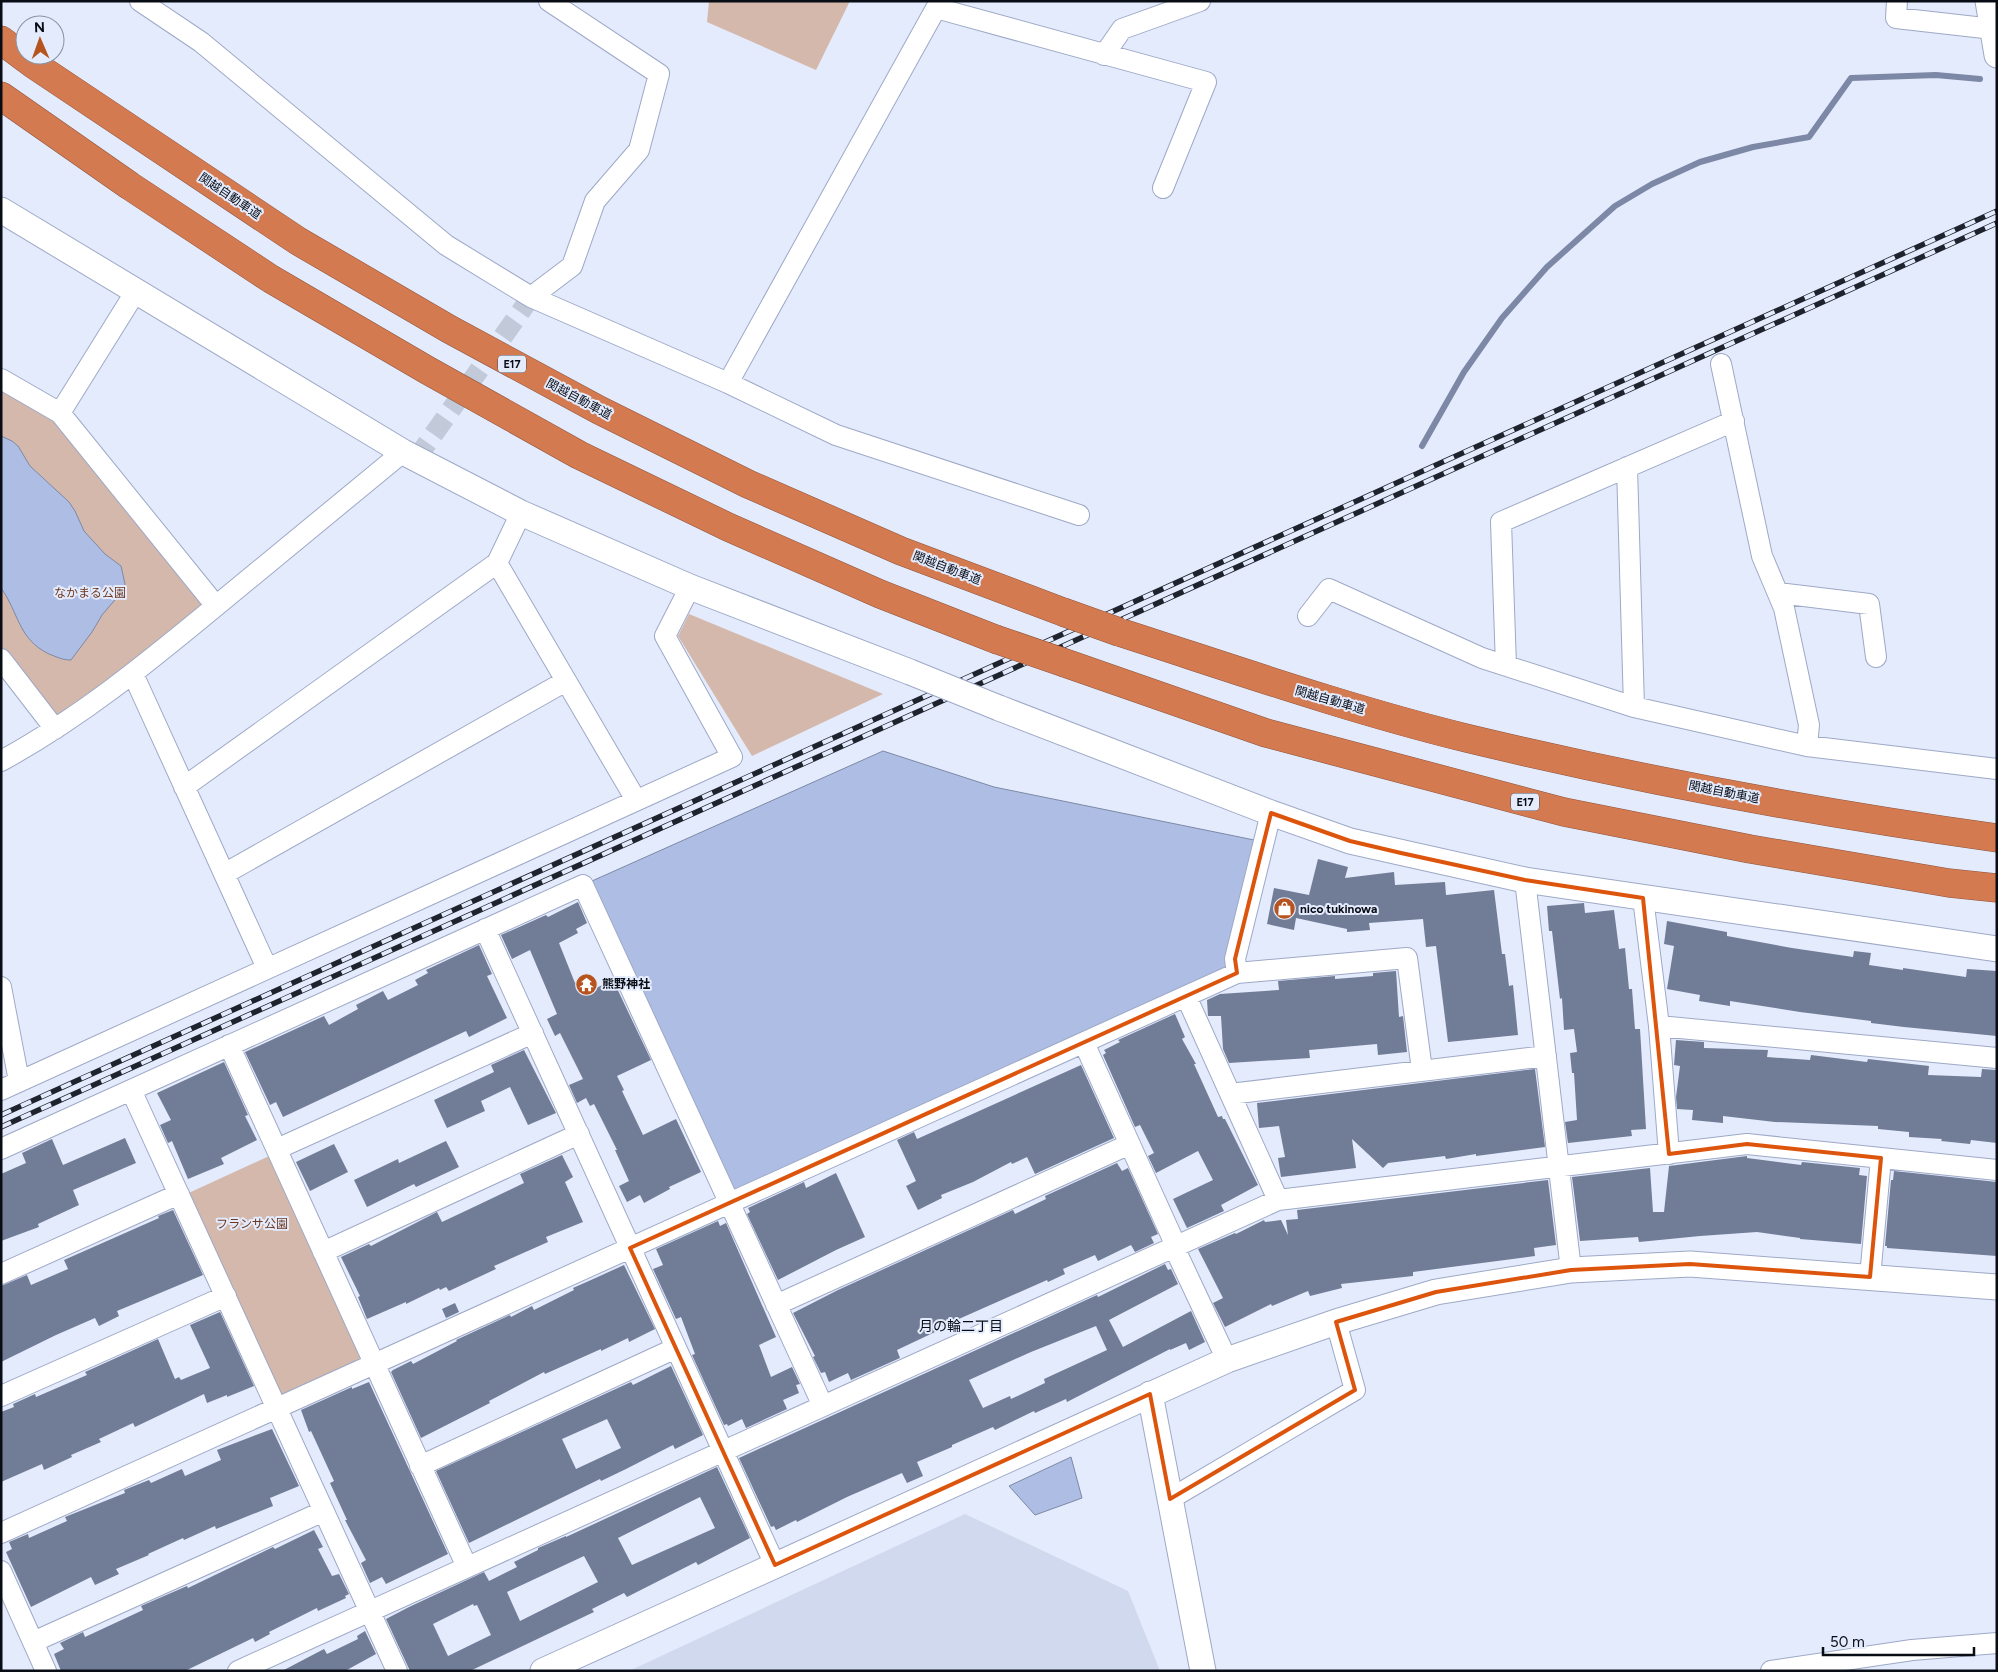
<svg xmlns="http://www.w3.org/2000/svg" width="1998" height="1672" font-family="Figtree,'Noto Sans JP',sans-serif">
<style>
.built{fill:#d1d9ef}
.green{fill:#d4b8ab}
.water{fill:#aebde3;stroke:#7c88a5}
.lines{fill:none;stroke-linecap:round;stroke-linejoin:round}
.stream{stroke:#7c88a5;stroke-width:6}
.building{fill:#717c96;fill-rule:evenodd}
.minor-tunnel{stroke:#c2cada;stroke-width:20;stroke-dasharray:20 10;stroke-linecap:butt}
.minor-casing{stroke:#9ea9c6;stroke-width:22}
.tertiary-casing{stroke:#9ea9c6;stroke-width:27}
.motorway-casing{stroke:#8d543c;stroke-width:29}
.minor{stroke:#fff;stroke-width:20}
.tertiary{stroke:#fff;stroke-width:25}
.motorway{stroke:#d47a51;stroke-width:28}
.rail-casing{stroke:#1e232d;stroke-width:5.5}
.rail{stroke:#e3ebfd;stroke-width:4;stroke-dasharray:11;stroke-linecap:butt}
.tertiary-bridge-casing{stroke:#9ea9c6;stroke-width:27;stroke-linecap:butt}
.motorway-bridge-casing{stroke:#8d543c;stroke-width:29;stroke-linecap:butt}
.tertiary-bridge{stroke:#fff;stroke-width:25}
.motorway-bridge{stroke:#d47a51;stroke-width:28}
.marked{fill:none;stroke:#dd550c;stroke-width:4;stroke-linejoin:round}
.labels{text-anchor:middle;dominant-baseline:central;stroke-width:4;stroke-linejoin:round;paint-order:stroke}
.shield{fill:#e3ebfd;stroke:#4a4f5b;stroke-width:1}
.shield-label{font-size:11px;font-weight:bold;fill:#080c15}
.street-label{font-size:12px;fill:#080c15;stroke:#e3ebfd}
.park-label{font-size:12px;fill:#6f381e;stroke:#e3ebfd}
.poi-label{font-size:12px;font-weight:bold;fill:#080c15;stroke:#e3ebfd;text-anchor:start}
.neighbourhood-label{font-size:14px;fill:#080c15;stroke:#e3ebfd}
</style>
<rect width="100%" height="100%" fill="#e3ebfd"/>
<path class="built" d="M965,1514L1128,1591L1160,1671H629Z"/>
<path class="green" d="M709,1H850L816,70L707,22Z
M1,379L60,413L216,606L55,729L1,659Z
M689,614L883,694L752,756L678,636Z
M278,1152L374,1364L277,1408L180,1197Z"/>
<path class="water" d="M1,436L12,441L18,446L30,466L69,502L75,511L84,531L105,554L121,566L125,584L120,594L102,615L92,632L71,660C62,660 57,657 49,654C18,639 19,613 1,588Z
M883,751L994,787L1264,842L1237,973L729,1203L583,885Z
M1071,1457L1082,1498L1035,1515L1009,1486Z"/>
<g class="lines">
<path class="stream" d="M1422,446L1464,372L1502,318L1547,267L1615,206L1652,184L1700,162L1753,147L1809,137L1851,78L1936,75L1980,79"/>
</g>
<path class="building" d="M1318,859L1348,867L1345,878L1394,872L1395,885L1445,882L1446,895L1494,890L1502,954H1505L1509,986L1513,985L1518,1035L1448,1042L1436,946L1426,947L1423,919L1369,923L1370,930L1347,932V929L1296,918L1294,930L1267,924L1274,888L1309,895Z
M578,902L587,923L576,929L578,933L559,943L575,983L589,977L594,989L613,980L651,1060L617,1076L624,1090L622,1091L643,1135L676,1119L701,1172L669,1187L670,1189L644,1203L640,1195L627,1202L619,1186L629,1181L615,1150H617L594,1104L590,1106L586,1098L577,1103L569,1085L583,1079L560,1033L555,1036L547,1019L557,1014L530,950L512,959L501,935L546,915L548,917Z
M1584,903L1585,913L1614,910L1619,949L1625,948L1629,989H1632L1635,1029H1640L1646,1129L1631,1130L1632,1136L1568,1143L1565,1122L1577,1120L1574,1073H1572L1570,1053L1577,1052L1574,1029L1564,1030L1562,998L1560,999L1552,931H1549L1547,906Z
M1667,921L1727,932V936L1792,948L1853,957L1854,951L1871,953L1869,965L1903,970V968L1966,977L1967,969L1997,971V1036L1904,1027L1871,1023V1021L1800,1012L1730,1001V1006L1699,1001L1700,995L1667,989L1674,946L1664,944Z
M479,945L492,974L487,976L507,1018L469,1037L466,1031L283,1117L276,1102L270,1105L245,1052L324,1016L329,1025L358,1009L356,1005L383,991L388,1000L418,985L415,980L428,973L426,970Z
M1396,971L1399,1017L1403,1016L1407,1052L1378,1055L1377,1044L1309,1050L1310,1058L1229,1063L1223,1049L1221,1016H1208L1207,1000L1220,994L1279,990L1278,981L1335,976V979L1373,976V973Z
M1175,1014L1185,1037L1182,1039L1196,1064H1194L1218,1117L1222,1116L1223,1119H1225L1258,1185L1221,1205L1224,1211L1187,1228L1173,1199L1213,1180L1198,1151L1156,1173L1148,1156L1154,1153L1140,1125L1135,1127L1103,1055L1106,1053L1104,1050L1120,1042L1118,1040Z
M1676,1040L1704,1042V1048L1768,1050L1767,1057L1810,1060L1811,1055L1867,1062L1868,1059L1929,1066L1928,1075L1981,1077L1982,1069L1997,1070V1143L1971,1140L1970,1144L1941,1141L1942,1139L1909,1137V1132L1878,1129V1126L1775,1122L1723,1116V1123L1692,1120L1693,1110L1677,1109L1676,1097L1680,1066L1674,1065Z
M524,1050L556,1113L528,1125L510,1087L481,1101L485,1111L447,1128L434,1100L494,1072L491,1065Z
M224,1062L248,1115L245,1116L257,1140L221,1158L224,1164L188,1179L172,1141L168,1143L160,1125L171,1120L157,1093Z
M1081,1065L1114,1138L1035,1174L1027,1157L1012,1164L1011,1162L973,1182L941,1195L942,1198L918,1210L906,1186L916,1181L897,1140L914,1132L917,1139Z
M1535,1069L1545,1147L1476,1156V1154L1446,1159L1445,1156L1388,1163L1383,1168L1352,1139L1356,1168L1281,1177L1278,1158L1285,1157L1279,1126L1259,1128L1257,1103Z
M125,1138L136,1163L73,1190L79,1205L38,1224L39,1227L1,1241V1174L26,1163L22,1153L52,1139L63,1165Z
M446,1141L459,1167L416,1187L414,1184L367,1207L354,1180L398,1159L399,1163Z
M334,1144L348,1172L310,1191L296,1162Z
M562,1155L573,1177L565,1182L583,1222L546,1237L548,1242L494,1266L496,1269L449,1291L446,1287L440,1290L439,1288L406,1304V1302L367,1319L358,1297L360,1296L341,1257L369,1244L371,1246L437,1212L442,1222L478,1205L524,1183L520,1174Z
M1747,1156V1158L1801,1165L1802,1162L1860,1168L1859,1175L1867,1176L1861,1244L1800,1239V1238L1757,1232L1700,1236L1639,1242L1638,1237L1580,1241L1572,1177L1650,1168L1653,1212H1664L1669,1166Z
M1117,1163L1122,1171L1128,1168L1158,1234L1151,1237L1154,1243L1135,1252L1131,1245L1098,1261L1095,1255L1063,1269L1065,1274L1048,1282L1047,1280L934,1330L935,1332L897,1350L900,1358L851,1380L848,1373L829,1382L825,1372L821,1373L813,1357L815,1356L793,1313L838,1290L1013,1210L1015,1214L1046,1199L1045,1196Z
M1894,1171L1997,1182V1256L1887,1248V1246H1885L1891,1180H1893Z
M836,1173L865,1237L836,1250L778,1280L747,1214L750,1212L748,1208L804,1182L806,1188Z
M1548,1180L1556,1245L1534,1248L1535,1256L1413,1272V1276L1341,1284L1342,1288L1310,1296L1308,1291L1272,1306L1271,1304L1225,1327L1213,1303L1223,1298L1198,1249L1235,1233L1236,1234L1264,1220L1265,1222L1281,1220L1288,1235L1286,1220L1298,1219L1297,1210Z
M173,1210L203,1275L117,1311L119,1316L99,1326L95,1318L56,1335L1,1362V1286L27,1275L31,1285L68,1269L64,1260L159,1218L158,1216Z
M718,1221L720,1226L726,1223L776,1337L759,1345L771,1377L792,1367L800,1384L796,1385L799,1393L783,1400L787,1409L746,1428L742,1419L728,1426L727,1424L724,1425L692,1355L695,1354L681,1317L676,1319L653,1269L663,1265L656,1249Z
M1165,1264L1168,1270L1171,1269L1178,1284L1109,1320L1123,1347L1191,1311L1205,1342L1189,1350L1186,1343L1170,1350V1349L1067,1402L1066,1399L1035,1413L1034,1411L995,1430L993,1427L952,1445V1447L917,1462L923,1476L907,1483L902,1473L847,1497L797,1522L796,1520L776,1530L774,1526L771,1527L739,1458L1097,1295L1098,1297ZM1096,1326L1107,1350L1044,1379L1045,1383L1011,1399L1010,1396L983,1408L969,1380L1031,1352Z
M624,1265L655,1329L629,1342L628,1338L601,1351V1349L545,1374L544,1372L489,1401L490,1403L421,1438L391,1372L393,1370L411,1361L413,1364L457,1341L456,1340L510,1315L511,1317L532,1306L534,1310L574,1290L573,1288L591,1280Z
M455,1303L459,1312L446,1318L442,1309Z
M220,1312L254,1386L227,1397V1395L207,1403L204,1394L135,1427L133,1423L99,1439L101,1442L71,1455L72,1457L44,1470L42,1464L1,1482V1412L14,1407L13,1404L35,1394L36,1397L87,1375L85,1372L158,1339L175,1379L179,1377L181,1380L210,1368L190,1325Z
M671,1366L703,1435L675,1449L673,1445L626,1469L601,1481L600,1479L469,1543L436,1471L631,1382L633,1385ZM607,1419L621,1448L576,1469L562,1439Z
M369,1382L448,1554L386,1584L382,1577L370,1583L361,1563L366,1560L345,1520H347L330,1483L334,1481L311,1431L309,1432L301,1410L352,1387V1389Z
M272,1429L299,1486L270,1498L273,1506L216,1529L215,1526L184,1540L183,1538L148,1554L149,1555L116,1569L119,1574L95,1585L91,1577L31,1607L6,1552L12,1549L9,1542L28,1534L29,1538L67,1521L65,1517L125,1493L124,1490L149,1480L151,1483L182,1469L185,1476L221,1460L217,1450Z
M717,1467L750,1538L698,1565L696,1562L627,1597L624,1593L592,1609L594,1612L470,1671H410L386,1619L409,1607L484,1572L489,1581L517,1567L514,1562L538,1550V1548L566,1536V1537ZM700,1497L715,1528L632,1565L618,1538ZM584,1556L598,1582L520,1621L507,1592ZM473,1604L474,1606L477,1605L491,1635L448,1656L433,1624Z
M314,1530L323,1547L318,1549L332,1576L339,1574L349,1594L345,1596L346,1598L318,1611L317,1608L269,1632L270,1634L255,1642L253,1638L185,1671H61L54,1654L64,1649L60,1643L83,1632L85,1637L143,1610L141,1606L187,1586L188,1588L273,1547L275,1549Z
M365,1631L376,1654L345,1671H282L324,1649L327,1654L358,1639L357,1636Z"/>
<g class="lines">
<path class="minor-tunnel" d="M416,459L531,297"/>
<defs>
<path id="minor" d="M140,1L201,42L446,245L531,297L728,383L836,435L1079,515
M1897,1L1896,18L1993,29
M936,8L1206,82L1163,188
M1104,55L1122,29L1200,1
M531,297L572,266L595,201L639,150L659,74L549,1
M1721,364L1762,556L1784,608L1809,725L1807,746
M1,379L60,413L216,606
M728,383L940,1
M60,413L136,291
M1627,467L1634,707
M521,513L497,563L636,800
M1778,593L1869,604L1876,657
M1308,616L1329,589L1482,658L1634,707L1807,746L1997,769
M1,659L55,729
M1506,666L1501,522L1734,421
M133,674L267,968
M1,761C80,718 147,663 216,606C278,555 341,503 403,452
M184,787L497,563
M224,874L566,681
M1525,880L1571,1270
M1643,898L1659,1026L1669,1154
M485,929L775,1565
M1237,973L1235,959L1271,813
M1,987L19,1081
M1186,996L1278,1200
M1659,1026L1997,1058
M1084,1043L1176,1246
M229,1045L467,1567
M1,1090L732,757L665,636L690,587
M131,1090L397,1671
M1230,1094L1546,1056
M1,1149L583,885L823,1406
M277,1149L533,1033
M1174,1247L1227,1360
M323,1252L579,1134
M1,1274L179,1194
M1870,1277L1881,1158
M776,1305L1130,1144
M1,1396L226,1296
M420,1466L676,1348
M1170,1499L1355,1390L1336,1322
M1,1533L1237,973L1407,958L1422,1070
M1,1571L46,1671
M33,1642L324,1511
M238,1671L1278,1200L1747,1144L1997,1170
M1771,1671L1912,1650L1997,1643"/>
<path id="tertiary" d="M1988,1L1997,55
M1,210L403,452L521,513L690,587L910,672
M999,708L1271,813L1350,841L1525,880L1997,949
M1150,1394L1203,1671
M543,1671L1227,1360L1336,1322L1436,1292L1571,1270L1690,1264L1997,1287"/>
<path id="motorway" d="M1,40L33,64L298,241L449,329L599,410L748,484L901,551L1063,612
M1,96L130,186L271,279L427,370L579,455L728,527L880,594L995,639
M1119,632C1234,669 1348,709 1466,738C1641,780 1819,813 1997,838
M1065,663L1266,733L1564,812L1750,849L1949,883L1997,888"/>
</defs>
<use href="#minor" class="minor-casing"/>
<use href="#tertiary" class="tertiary-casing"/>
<use href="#motorway" class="motorway-casing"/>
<use href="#minor" class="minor"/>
<use href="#tertiary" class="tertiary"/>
<use href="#motorway" class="motorway"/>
<defs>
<path id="rail" d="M1,1115L1997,211
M1,1127L1997,223"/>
</defs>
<use href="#rail" class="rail-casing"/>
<use href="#rail" class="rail"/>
<defs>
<path id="tertiary-bridge" d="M910,672L999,708"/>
<path id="motorway-bridge" d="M1063,612L1119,632
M995,639L1065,663"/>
</defs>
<use href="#tertiary-bridge" class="tertiary-bridge-casing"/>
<use href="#motorway-bridge" class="motorway-bridge-casing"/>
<use href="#tertiary-bridge" class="tertiary-bridge"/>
<use href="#motorway-bridge" class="motorway-bridge"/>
</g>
<path class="marked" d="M1271,813L1350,841L1401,853L1525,880L1643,898L1669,1154L1747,1144L1881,1158L1870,1277L1690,1264L1571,1270L1436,1292L1336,1322L1355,1390L1170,1499L1150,1394L775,1565L630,1248L1237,973L1235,959Z"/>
<defs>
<symbol id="shop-disc" viewBox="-11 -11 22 22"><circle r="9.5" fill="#b7531e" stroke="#e3ebfd"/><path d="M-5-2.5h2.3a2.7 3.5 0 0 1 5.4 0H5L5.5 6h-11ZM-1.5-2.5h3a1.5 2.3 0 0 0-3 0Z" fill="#fff"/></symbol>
<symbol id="temple-disc" viewBox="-11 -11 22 22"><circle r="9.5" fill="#b7531e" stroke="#e3ebfd"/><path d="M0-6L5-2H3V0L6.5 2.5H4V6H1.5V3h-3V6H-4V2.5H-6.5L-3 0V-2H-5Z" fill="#fff"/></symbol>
</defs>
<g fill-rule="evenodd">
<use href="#shop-disc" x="1272" y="896" width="25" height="25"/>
<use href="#temple-disc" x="574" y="972" width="25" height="25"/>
</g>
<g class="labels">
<g class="shield">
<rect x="498" y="355.5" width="28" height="17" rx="4"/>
<rect x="1511" y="793.5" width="28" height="17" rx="4"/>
</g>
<g class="shield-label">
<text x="512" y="364">E17</text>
<text x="1525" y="802">E17</text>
</g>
<g class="street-label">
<text transform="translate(230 196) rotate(34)">関越自動車道</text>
<text transform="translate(579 399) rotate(28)">関越自動車道</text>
<text transform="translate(947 568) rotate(21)">関越自動車道</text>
<text transform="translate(1330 700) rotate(16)">関越自動車道</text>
<text transform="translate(1724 792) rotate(11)">関越自動車道</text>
</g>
<g class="park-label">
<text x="90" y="593">なかまる公園</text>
<text x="252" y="1224">フランサ公園</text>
</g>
<g class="poi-label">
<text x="1300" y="909">nico tukinowa</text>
<text x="602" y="984">熊野神社</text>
</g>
<g class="neighbourhood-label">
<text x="961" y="1326">月の輪二丁目</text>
</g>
</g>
<rect width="1998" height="1672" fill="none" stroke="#080c15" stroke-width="5"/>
<g transform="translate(40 40) rotate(358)"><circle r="24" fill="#e3ebfd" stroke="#8b92a0"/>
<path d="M0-4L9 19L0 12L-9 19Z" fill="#b7531e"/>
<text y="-8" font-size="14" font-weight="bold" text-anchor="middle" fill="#080c15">N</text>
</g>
<path d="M1823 1647v8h151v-8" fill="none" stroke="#080c15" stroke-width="2.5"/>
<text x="1830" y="1647" font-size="15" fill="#080c15" stroke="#e3ebfd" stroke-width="4" paint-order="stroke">50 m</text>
</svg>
